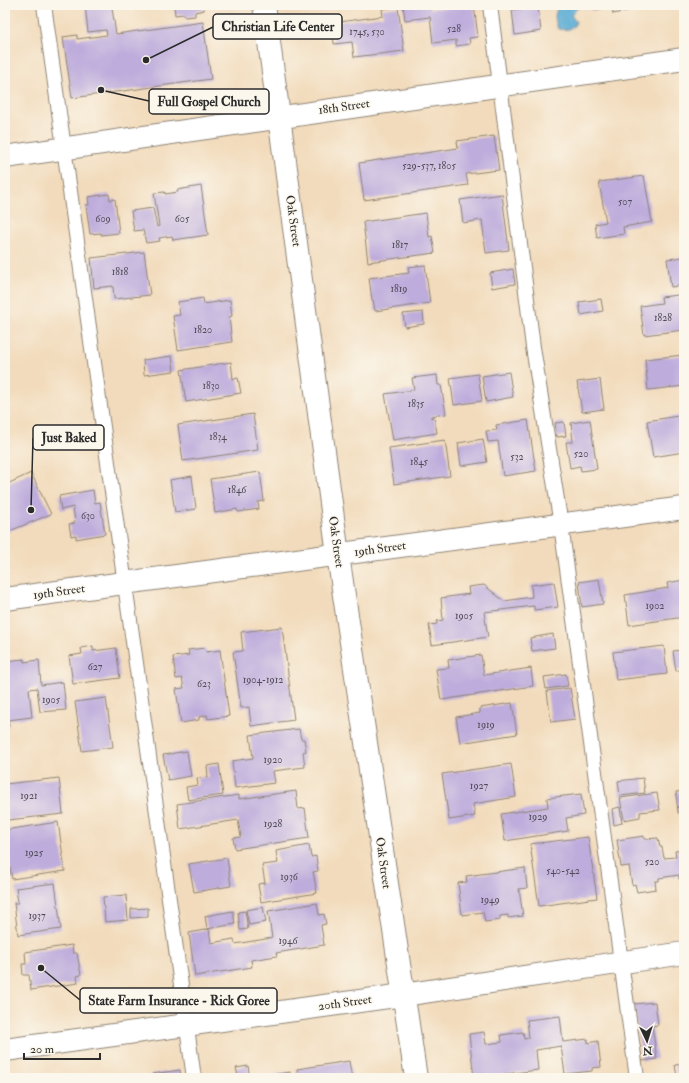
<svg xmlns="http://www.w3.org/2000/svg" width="689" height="1083" font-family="'IM FELL Double Pica',serif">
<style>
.water{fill:#59aad3;stroke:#426a7f}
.building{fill:#bdacdc}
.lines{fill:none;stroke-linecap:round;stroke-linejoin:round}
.service-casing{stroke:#8e8374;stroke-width:16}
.minor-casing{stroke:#8e8374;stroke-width:24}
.service{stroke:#fff;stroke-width:14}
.minor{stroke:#fff;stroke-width:22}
.labels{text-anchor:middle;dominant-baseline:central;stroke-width:3;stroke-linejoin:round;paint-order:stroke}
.number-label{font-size:10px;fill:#504b57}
.street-label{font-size:12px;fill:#2b2b2b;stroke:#fbf7ec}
.leader{fill:none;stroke:#2b2b2b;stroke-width:1.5}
.callout-dot{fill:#2b2b2b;stroke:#fbf7ec;stroke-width:1.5}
.callout{fill:#fbf7ec;stroke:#2b2b2b;stroke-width:1.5}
.callout-label{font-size:13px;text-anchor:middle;font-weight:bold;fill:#2b2b2b}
</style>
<rect width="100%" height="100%" fill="#fbf7ec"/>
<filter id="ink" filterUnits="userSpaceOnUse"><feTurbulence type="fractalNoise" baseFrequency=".025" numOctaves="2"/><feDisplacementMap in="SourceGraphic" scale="8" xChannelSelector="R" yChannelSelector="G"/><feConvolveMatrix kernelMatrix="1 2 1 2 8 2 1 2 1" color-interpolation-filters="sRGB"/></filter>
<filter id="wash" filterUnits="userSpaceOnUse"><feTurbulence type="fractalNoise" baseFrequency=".012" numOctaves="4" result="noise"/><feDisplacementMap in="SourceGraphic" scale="16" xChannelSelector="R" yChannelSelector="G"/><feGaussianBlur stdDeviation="0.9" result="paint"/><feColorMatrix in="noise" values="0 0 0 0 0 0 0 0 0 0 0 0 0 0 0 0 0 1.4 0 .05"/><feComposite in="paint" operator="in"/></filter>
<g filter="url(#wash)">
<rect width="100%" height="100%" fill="#f2dbbc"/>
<path class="water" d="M559,5H578L579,7L571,15L576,22C572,31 566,30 558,29C554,19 554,14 559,5Z"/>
<g id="blocks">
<path class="building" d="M85,5H130L112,8L116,34L203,22L211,79L72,98L63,37L77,35V39L107,35L106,30L88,32Z
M174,5H203L204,10L195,12V16L185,17L184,14L175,15Z
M403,5H430V9L474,5L478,37L469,38L470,44L456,46V40L433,43L430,17L405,20Z
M593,5H626L627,11L613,14L612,7L594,10Z
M398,7L404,51L354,57L352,42L334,44L332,23L383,16L382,9Z
M538,7L541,31L515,35L512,10Z
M494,136L499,170L466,174L468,185L364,200L359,163L458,148L457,141Z
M644,176L652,222L623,227L624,234L597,238L595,224L606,222L599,182Z
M201,186L208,235L173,240L172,236L159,238L160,241L146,243L143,230L134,231L131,211L153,208L157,227L159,226L154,193L165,192V194L178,192L177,190Z
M109,194L110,200L115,199L119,233L101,235V233L90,234L86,205H89L88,197Z
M502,194L509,250L486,253L482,220L463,223L460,200Z
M426,213L429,237L432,236L435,253L368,262L363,222Z
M144,252L150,295L114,299L113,286L94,288L91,258Z
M684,257V285L671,287L667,259Z
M425,265L430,303L375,311L373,300H372L369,278L409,273L408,267Z
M513,269L515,284L492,288L490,273Z
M678,295L679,300H684V330L644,335L640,306L662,303L661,297Z
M203,298L204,304L230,300L232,316L229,317L232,342L178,350L173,316L180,315L178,302Z
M601,299L603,311L581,315L579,302Z
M423,312L424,324L405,327L403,314Z
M684,355V386L648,390L645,359Z
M172,356L174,371L144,375L143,360Z
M231,362L233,379L238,378L241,393L186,402L181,370Z
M509,372L513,397L486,402L482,376Z
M478,374L482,401L454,405L450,378Z
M437,375L438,385H441L446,414L431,416V418L434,417L437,433L393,440L385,394L414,390L412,378Z
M600,379L604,409L582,412L577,382Z
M253,414L258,450L183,461L178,425Z
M684,415V452L653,457L647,421Z
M528,420L536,471L503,476L498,441L488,442L486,431L497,430L496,425Z
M590,420L597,469L581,471L580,466L570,468L566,442H573L571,423Z
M564,422L566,436L557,437L555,423Z
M483,439L487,462L461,466L458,443Z
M445,440L450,476L394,484L389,448Z
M260,472L264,501L258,502L259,509L238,512L237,509L215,513L210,479Z
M31,473L51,514L5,533V485Z
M192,476L196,509L175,512L170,480Z
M93,490L95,503L100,502L105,534L76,539V535L71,536L69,524L75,523L73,507L61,510L59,496Z
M599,579L603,604L582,607L579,582Z
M684,580V617L629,625L625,595L668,588L667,583Z
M554,582L558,607L534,610V606L484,612L488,637L432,645L429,625L437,624V621L443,620L441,598L469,594L468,587L484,585L504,601L532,597L531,585Z
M282,627L294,720L251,726L249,707L241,708L233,652L243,651L241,632Z
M553,634L555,648L532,651L530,638Z
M93,646V651L116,648L120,678L73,684L69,656L82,654L81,648Z
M664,646L667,674L616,680L613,652Z
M205,648L206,652L220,650L229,716L208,719L207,715L199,717V720L181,723L176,689L184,688L182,678L176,679L173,657L189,655L188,650Z
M684,650V669L676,671L673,651Z
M481,655L484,675L531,668L533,686L441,700L436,669L449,668L448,660Z
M24,659V662L39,660L41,685L63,682L66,710L40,712L37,688L29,689L32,717L8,720L9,726L5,727V661Z
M566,674L568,686L546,689L544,677Z
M570,688L575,719L551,722L547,691Z
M106,698L113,747L82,751L75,702Z
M512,703L517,734L460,743L456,717L480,713V708Z
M299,729L301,739H304L306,751L303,752L305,767L273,771L275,783L235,788L232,761L253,758L250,735Z
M187,751L191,776L168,780L163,755Z
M219,764L223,795L188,800L186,787L198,785L197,778L208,777L207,766Z
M511,764L516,797L473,804L475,816L449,820L442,774Z
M59,778L63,814L8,820L6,805H5V784Z
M643,778L645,793L620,796L618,781Z
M296,791L298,809L305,808L309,838L235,849L233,838L241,837L238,820L180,829L177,804L239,795V799Z
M684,791V812L678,813L676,792Z
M657,793L660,810L640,812V817L624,820L620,798Z
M581,794L584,815L566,818L568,831L505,841L501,814L548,807L547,798Z
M620,807L622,823L614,825L612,809Z
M58,822L65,871L12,879L9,862H5V844H7L5,830Z
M644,836V839L658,838L660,847H662L664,858L676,857L675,851L684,850V878L679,879V875L659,878V881H655L656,889L637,892L635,884L632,885L629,866L621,867L617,840Z
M588,837L597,898L539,906L530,844Z
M309,845L311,857L316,856L318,871L313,872L317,893L261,902L258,884L265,883L262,865L278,863L276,851Z
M227,858L231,886L194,892L189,864Z
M525,868L527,888L519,889L523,916L508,918V915L500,916V920L485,922L483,912L462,915L458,883L467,882L466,876Z
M55,883L61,929L18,935L14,903H18L16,888Z
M126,895L128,920L105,922L103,897Z
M317,903L319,915L324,914L326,924L321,925L324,945L276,953L277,956L251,960L252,967L195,976L189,933L209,929L211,943L234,939L235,944L272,938L268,911Z
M263,907L266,922L249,925L246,910Z
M148,908V917L131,918V909Z
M233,911L235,924L207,929L205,916Z
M245,911L248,929L240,930L238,912Z
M72,945L73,953H77L81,975L77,976L78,983L31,990L29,975H23L22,964H26L25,952Z
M655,1002L658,1025L652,1026L657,1059L642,1061L634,1004Z
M560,1016L563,1042L588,1039V1043L598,1041L601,1067L592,1068V1071L565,1074L561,1046L536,1050L538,1070L474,1078L469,1034L484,1032L486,1044L502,1042L501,1035L523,1032L524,1039L529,1038L527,1020Z
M349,1061L352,1078H298L297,1069Z
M684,1064V1076L677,1077L675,1065Z
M248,1066L250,1078H228L238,1076L236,1068Z
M180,1070L181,1078H152V1074Z
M290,1072V1078H277V1074Z"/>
</g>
</g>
<g filter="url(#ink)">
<use href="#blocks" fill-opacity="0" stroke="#8e8374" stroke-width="1"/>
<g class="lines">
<defs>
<path id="service" d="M44,5L194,1078
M490,5L533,347L561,525L637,1078"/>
<path id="minor" d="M264,5L338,555L416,1078
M5,157L684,59
M5,599L684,508
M5,1050L403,995L684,953"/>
</defs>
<use href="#service" class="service-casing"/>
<use href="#minor" class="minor-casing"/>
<use href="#service" class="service"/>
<use href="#minor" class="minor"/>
</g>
</g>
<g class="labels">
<g class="number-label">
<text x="454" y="29">528</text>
<text x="367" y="32">1745, 530</text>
<text x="429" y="166">529-537, 1805</text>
<text x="625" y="202">507</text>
<text x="103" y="219">609</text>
<text x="182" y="219">605</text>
<text x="400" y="245">1817</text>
<text x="120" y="272">1818</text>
<text x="399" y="289">1819</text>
<text x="663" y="318">1828</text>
<text x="203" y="330">1820</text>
<text x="211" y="386">1830</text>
<text x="416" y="404">1835</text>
<text x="218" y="437">1834</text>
<text x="581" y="454">520</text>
<text x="517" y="457">532</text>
<text x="419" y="462">1845</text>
<text x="237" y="490">1846</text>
<text x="88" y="516">630</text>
<text x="655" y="606">1902</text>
<text x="464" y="616">1905</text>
<text x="95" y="667">627</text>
<text x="263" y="680">1904-1912</text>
<text x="204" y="684">623</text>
<text x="51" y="700">1905</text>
<text x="486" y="725">1919</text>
<text x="273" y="760">1920</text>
<text x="479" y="786">1927</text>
<text x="29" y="796">1921</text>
<text x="538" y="817">1929</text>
<text x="273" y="824">1928</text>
<text x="34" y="853">1925</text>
<text x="652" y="862">520</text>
<text x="563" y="871">540-542</text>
<text x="289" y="877">1936</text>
<text x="490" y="900">1949</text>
<text x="37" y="916">1937</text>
<text x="288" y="941">1946</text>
</g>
<g class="street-label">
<text transform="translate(344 107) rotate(-8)">18th Street</text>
<text transform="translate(293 221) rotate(82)">Oak Street</text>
<text transform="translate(336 542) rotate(82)">Oak Street</text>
<text transform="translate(380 549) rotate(-8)">19th Street</text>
<text transform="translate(59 592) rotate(-8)">19th Street</text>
<text transform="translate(383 863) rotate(82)">Oak Street</text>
<text transform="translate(345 1003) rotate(-8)">20th Street</text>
</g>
</g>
<path class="leader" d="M146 60L213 27M101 90L149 101M31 510L33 438M41 968L80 1000"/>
<g class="callout-dot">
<circle cx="146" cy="60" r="4"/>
<circle cx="101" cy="90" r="4"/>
<circle cx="31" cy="510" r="4"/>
<circle cx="41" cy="968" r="4"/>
</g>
<g class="callout">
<rect x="213" y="14" width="129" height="25" rx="4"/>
<rect x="149" y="89" width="120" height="25" rx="4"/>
<rect x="33" y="425" width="71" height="25" rx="4"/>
<rect x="80" y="988" width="197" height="25" rx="4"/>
</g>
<g class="callout-label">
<text x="278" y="31">Christian Life Center</text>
<text x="209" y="106">Full Gospel Church</text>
<text x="69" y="442">Just Baked</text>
<text x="179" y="1005">State Farm Insurance - Rick Goree</text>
</g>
<rect width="689" height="1083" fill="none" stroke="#fbf7ec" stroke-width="20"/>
<g transform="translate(647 1041) rotate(176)" stroke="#fbf7ec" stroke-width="3" paint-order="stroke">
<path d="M0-3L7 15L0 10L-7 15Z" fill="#2b2b2b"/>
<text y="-6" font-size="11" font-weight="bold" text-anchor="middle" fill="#2b2b2b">N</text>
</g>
<path d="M24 1053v6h76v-6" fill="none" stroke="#2b2b2b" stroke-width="2"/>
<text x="30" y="1053" font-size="12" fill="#2b2b2b" stroke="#fbf7ec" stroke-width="3" paint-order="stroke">20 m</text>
</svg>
